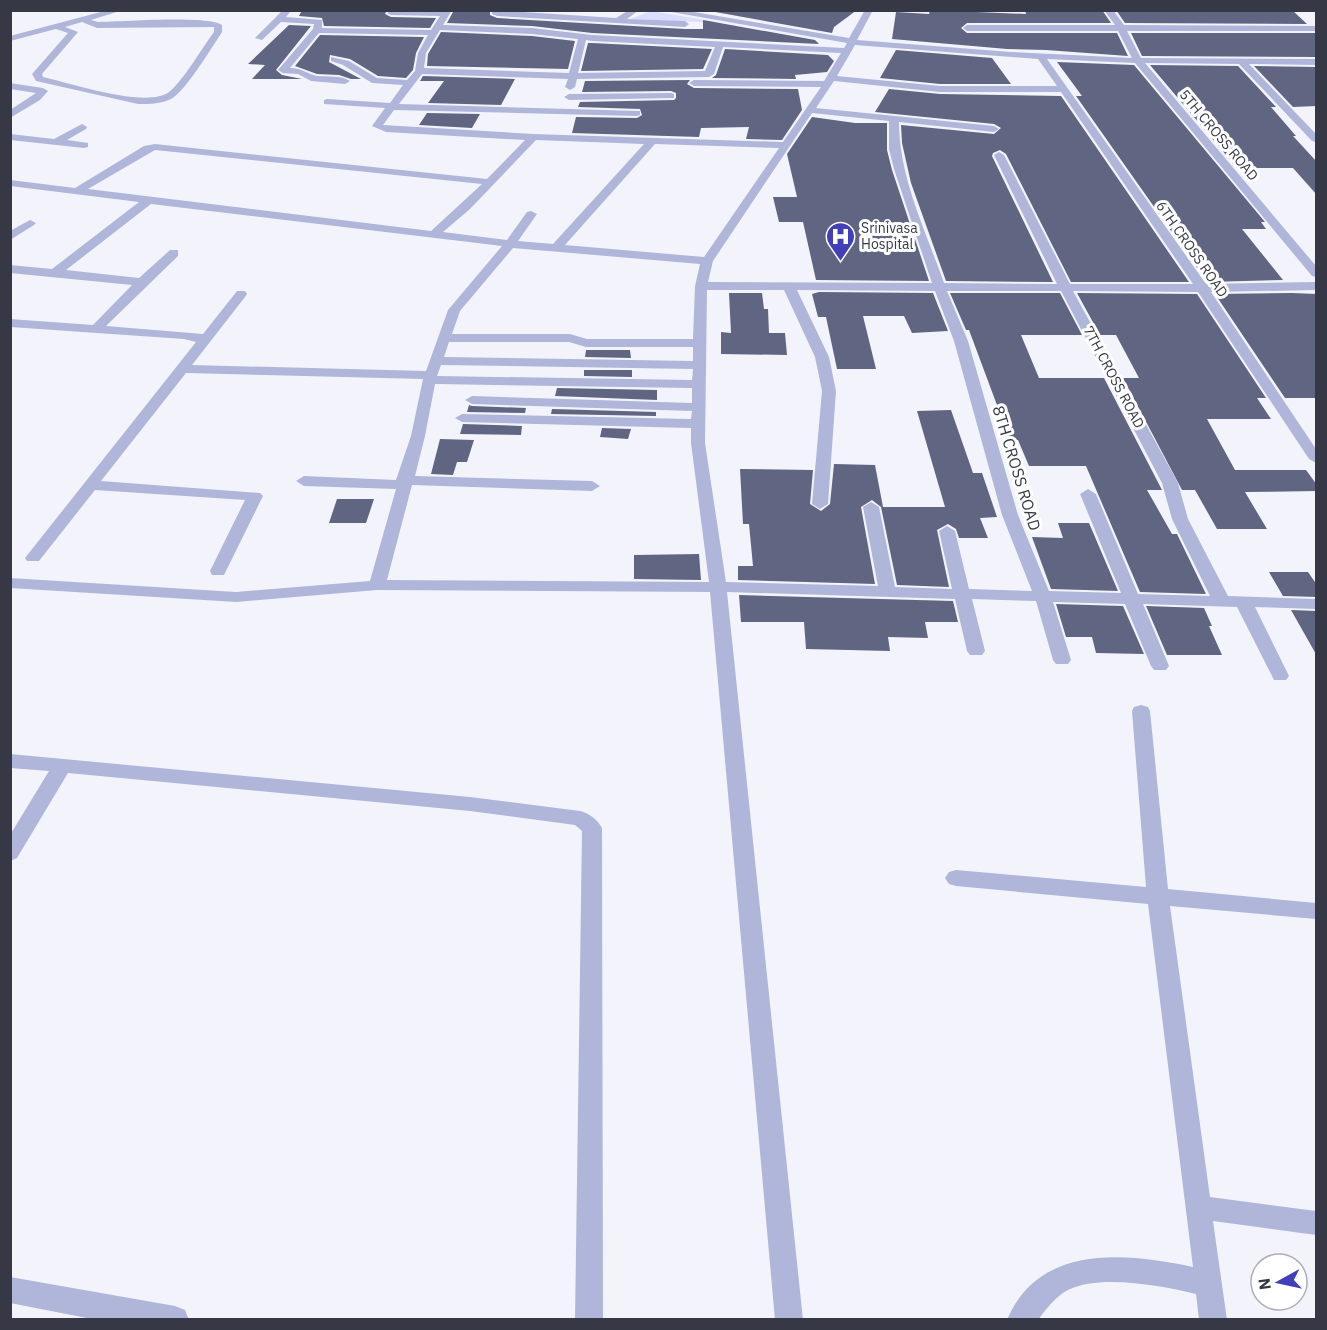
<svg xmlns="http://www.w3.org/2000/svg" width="1327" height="1330" font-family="'IBM Plex Sans',sans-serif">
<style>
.green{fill:#d9defe}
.building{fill:#606582}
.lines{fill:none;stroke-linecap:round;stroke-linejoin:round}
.minor{fill:#b0b6d9;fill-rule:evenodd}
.labels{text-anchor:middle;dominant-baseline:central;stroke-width:6;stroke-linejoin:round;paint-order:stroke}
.far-street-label{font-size:14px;fill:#363845;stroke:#fff}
.far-poi-label{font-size:14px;fill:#363845;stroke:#fff;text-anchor:start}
.street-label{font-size:16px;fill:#363845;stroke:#fff}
</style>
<rect width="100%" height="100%" fill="#f3f4fb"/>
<path class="green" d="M651,11L723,23L630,19Z"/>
<path class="building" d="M302,10H387L385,14L391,17L436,18L430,28L324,26L322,18L299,16Z
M454,10H490V15L497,18L685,29H703V20L815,40L819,44L592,33L532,26L447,23Z
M704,10H857L834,27L832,33Z
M930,10L1026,14L1025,10H1102L1111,23H967L961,28L967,33H1117L1128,56L1046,50L1007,49L892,39L896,12L929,14Z
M1116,10H1292L1307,24L1125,23Z
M289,25L311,26L276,70L282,75L302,79H252L265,65L248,64Z
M441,32L532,36L575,41L568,69L427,66L428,54Z
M1131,33H1317V57L1142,56Z
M320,35L424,37L416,53L413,70L406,78L378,76L350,59L330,55L329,62L361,79H351L339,75L317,74L295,66Z
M588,43H592L712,49L703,69L581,71Z
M725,49L828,55L834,61L827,72L795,75L796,79L712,78L716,75Z
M896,50L992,58L1011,84H940L880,78Z
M1057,62L1134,65L1265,222H1261L1266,229H1242L1283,280L1207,282L1076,96H1082Z
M1150,65L1238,66L1276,107H1271L1296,136H1293L1317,162V195L1293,168H1237Z
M1254,66L1317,67V106L1293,107Z
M423,76L515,79L501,105L428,103L444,81H420Z
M690,80L687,84L694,88L798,89L802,110L782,140L746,139L749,127L701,128L699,137L572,133L576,117L637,118L642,115L640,109L578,107L580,102L674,100L676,98V93L671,91L582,92L585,81Z
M889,89L940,94L1061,96L1189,282H1071L1006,154L1000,150L993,153L992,156L1053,282L946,281L911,183L902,143L901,125L994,134L1001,128L994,124L875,112Z
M427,113L480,114L472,128L419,125Z
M812,117L855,123H887V150L892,170L929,281L816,280L803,222H779L773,197H797L787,154Z
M819,292L933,293L948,331L912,333L904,316H863L876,369H837L826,317H818L812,294Z
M729,293H762L764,309H768L769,333H785L787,355L721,354V332L731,333Z
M950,293H1060L1082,335H1021L1039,378H1104L1162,490H1147L1172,534H1177L1206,594L1140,592L1086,466H1029L1018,440H1010L969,330H966Z
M1077,293L1197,294L1266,398H1257L1271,419H1207L1235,470H1306L1317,485V491L1245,492L1267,529H1217L1195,490H1182L1123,378H1139L1116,335H1100Z
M1292,293L1317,294V398H1285L1215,294Z
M586,350H630L631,358L585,357Z
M584,370H632V377L584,376Z
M557,388L657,390V400L555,396Z
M469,405L472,406L526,408L525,413L467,412Z
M552,409L656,412V416L551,414Z
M951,410L973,473H982L997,517L980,518L988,538H959L956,529L948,524L937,530L949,587L897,585L881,507L872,500L861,507L875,584L738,580V566H753L749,524H743L740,469L813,470L810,504L821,511L830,504L834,464L875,465L883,507H945L917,411Z
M463,424L522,426L521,435L460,434Z
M602,428L631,429L628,439L600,437Z
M440,439L474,440L467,462H457L453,475L431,474Z
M337,499H374L366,523H329Z
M1058,523H1089L1118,591L1051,589L1032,537L1063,538Z
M699,554L701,580L634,579V555Z
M1269,572H1308L1317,585V597L1283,596Z
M739,595L953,601L958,622H925L928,638L888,637L890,651L806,649L804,622H741Z
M1056,604L1123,606L1144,654L1096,653L1092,637H1066Z
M1146,606L1204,608L1212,626H1209L1222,655H1167Z
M1291,610L1317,611V656Z"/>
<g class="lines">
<path class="minor" d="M108,10H123L91,20L98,22C121,22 206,15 222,25V32C212,47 185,92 171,99C160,104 149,104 138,104L36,81L32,74L68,33L56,29L10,41V36ZM82,22L97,28L214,27V32C202,48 183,81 169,92C147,109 70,83 43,77L42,74L78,32L65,27Z
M283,10L290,12L286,17L322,20V28L431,30L440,16L391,15L387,13L391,11L452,10L443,25L532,28L592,35L844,48L847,43L660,10H682L849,38L865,10H873L857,40L1011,52L1132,58L1118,31H967L963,28L967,25H1115L1104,10H1113L1124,25L1316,26V31H1127L1141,58L1316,59V65L1249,64L1316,134V142L1312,141L1239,64L1145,63L1316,266V277L1312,276L1135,63L1047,59L1206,284L1316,282V290L1211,292L1316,449V463L1309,459L1198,292L1073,291L1178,483L1188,519L1228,596L1316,599V609L1255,607L1289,676L1286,680H1274L1237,607L1143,604L1169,666L1166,670H1154L1151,666L1125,604L1053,602L1071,660L1068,664H1056L1053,660L1036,601L972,599L985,651L982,655H970L967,651L955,599L727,592L803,1320H775L710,592L377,590L236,602L10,588V578L236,592L370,581L396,489L304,486L296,481L304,476L396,480L411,436L423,379L186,373L101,481L260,493L263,496L224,575H212L210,571L245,500L95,490L39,561H27L25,558L196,342L184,339L10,327V319L93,325L132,285L10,273V265L52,269L139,202L10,186V180L75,188L144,146L155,144L487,179L525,140L386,132L372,126L385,108L324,104V100L327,99L390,103L403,85L372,83L343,65L331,61V57L349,61L377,78L407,80L415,71L418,53L428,35L319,33L290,68C302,68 307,74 317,76C327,77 341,75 350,81L345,84L311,81L298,74L283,73L278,70L313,29L314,24L281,22L262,40L255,38ZM440,30L532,34L578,39L569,73L424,68L426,53ZM586,40L592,41L715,47L705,71L578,73ZM855,45L1038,59L1057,86H940L837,76ZM723,47L841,53L824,81L694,80L689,83L694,86L821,87L783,142L533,134L383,125L394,110L637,116L640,115V111L399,104L422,74L568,79L565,87L570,90L575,87L577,79L709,77L714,74ZM834,81L940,92H1061L1193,284H1070L1004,155L999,152L994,155L1057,284L944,283C926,231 899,178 899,122L994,132L999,129L994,126L816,108ZM812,113L889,121V149L894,169L932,283L708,282L713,261ZM536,140L644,144L553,244L518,241L537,214L531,211L527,212L507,240L443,232L470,209ZM655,144L779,148L704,257L565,245ZM155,150L482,184L431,231L88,189ZM151,204L502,246L448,310L426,371L192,365L245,297L247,294L245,291H237L203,334L106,326L178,256V250H170L139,278L66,270ZM513,248L700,264L695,286L693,339H587L570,334H452L460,311ZM707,290H784L815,357L822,391L812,504L820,509L828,504L836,391L829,357L797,290L935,291L954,341L1002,515L1032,591L969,589L955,531L947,526L939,531L952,589L895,587L879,507L871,502L863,507L878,586L726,582L705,443ZM947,291H1061L1162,483L1172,519L1210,596L1138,594L1096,494L1088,489L1080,494L1121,593L1049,591L1018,515L968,341ZM449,342H569L586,347H693V361L444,357ZM441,365L693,369L692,380L437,376ZM435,384L692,388V403L472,396L465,400L472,404L692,411L691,419L462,414L455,418L462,422L691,428V443L709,582L387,580L412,485L592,491L600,486L592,481L415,476L425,436Z
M492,10L616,18L629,10H639L627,19L685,21L689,24L685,27L497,16L492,14Z
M10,83L43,88L48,91L40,100L10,118V110L36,93L10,89Z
M671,93L674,94V98L569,100L564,97L569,94Z
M82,124L87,127L86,129L67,140L88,143V147L84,148L10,140V134L54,139Z
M30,220L36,223L34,225L10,240V231Z
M1141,705L1148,707L1150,711L1168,889L1316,903V919L1170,906L1210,1197L1316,1211V1235L1213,1221L1227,1320H1199L1196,1294C1161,1286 1102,1274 1068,1290C1056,1296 1046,1309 1038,1320H1007C1039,1243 1127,1253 1193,1267L1148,904L956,886L949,884L945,878L949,872L956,870L1146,887L1132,711L1134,707Z
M10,754L470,797L580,811C589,813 597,819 602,828L603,1320H575L582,831L575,825L470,811L68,773L17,858L10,861V835L49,771L10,768Z
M10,1277L175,1306L185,1310L189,1320H97L10,1303Z"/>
</g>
<defs>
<symbol id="hospital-pin" viewBox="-11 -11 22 30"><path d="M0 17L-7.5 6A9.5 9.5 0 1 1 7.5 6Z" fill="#4240b6" stroke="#fff"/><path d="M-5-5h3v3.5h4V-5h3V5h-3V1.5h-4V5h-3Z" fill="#fff"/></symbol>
</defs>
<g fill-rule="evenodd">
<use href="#hospital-pin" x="824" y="220" width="33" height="45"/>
</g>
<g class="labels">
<g class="far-street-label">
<text transform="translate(1219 135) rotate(50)">5TH CROSS ROAD</text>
<text transform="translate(1192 249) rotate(55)">6TH CROSS ROAD</text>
<text transform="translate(1114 377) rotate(62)">7TH CROSS ROAD</text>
</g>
<g class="far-poi-label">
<text x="861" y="228">Srinivasa<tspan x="861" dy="16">Hospital</tspan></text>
</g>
<g class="street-label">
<text transform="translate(1017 468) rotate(73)">8TH CROSS ROAD</text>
</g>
</g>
<rect width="1327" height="1330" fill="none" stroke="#363845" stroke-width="24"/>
<g transform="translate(1279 1282) rotate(262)"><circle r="28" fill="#ffffff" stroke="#afafb5" stroke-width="1.5"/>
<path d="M0-4.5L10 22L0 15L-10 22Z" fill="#4240b6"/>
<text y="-9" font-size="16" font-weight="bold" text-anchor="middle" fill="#363845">N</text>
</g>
</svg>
